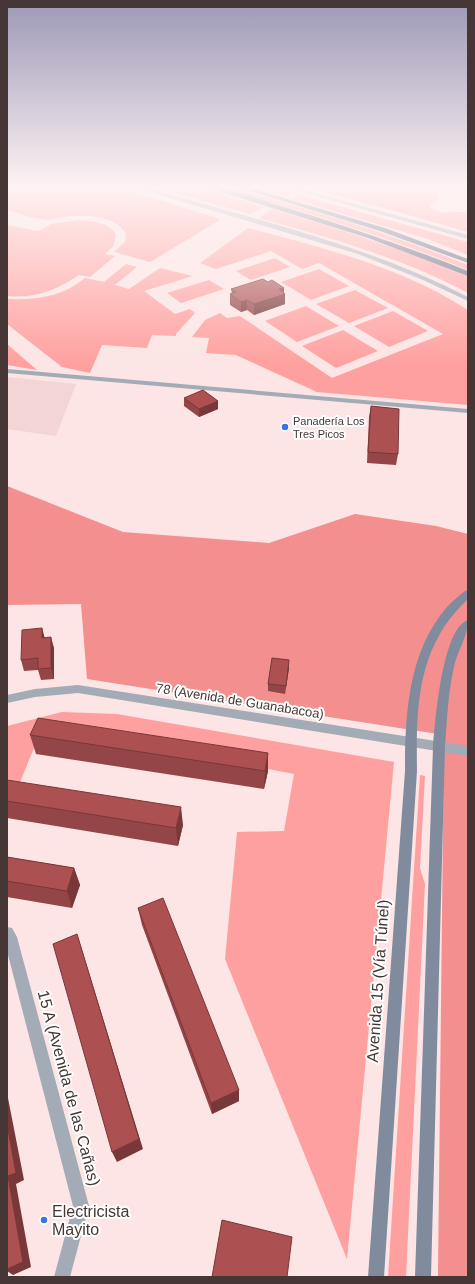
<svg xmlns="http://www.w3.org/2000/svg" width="475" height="1284" font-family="Helvetica,sans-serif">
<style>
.built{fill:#f2d5d4}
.green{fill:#fea09f}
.forest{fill:#f38f8f}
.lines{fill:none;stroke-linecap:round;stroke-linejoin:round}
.minor{fill:#a3abb7;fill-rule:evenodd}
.tertiary{fill:#a3abb7;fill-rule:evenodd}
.secondary{fill:#808b9d;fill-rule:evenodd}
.motorway{fill:#52627a;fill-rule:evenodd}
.wall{fill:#944547}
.shaded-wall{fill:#783839}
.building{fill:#ac5052;stroke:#783839}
.poi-dot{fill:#3278e5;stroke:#fff;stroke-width:1.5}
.labels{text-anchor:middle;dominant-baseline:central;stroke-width:4;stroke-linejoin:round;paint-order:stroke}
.far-poi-label{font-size:11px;fill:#463736;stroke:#fff;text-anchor:start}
.street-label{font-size:13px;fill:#463736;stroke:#fff}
.near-street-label{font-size:16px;fill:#463736;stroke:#fff}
.near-poi-label{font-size:16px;fill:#463736;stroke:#fff;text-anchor:start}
</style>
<rect width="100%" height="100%" fill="#fce5e4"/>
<path class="built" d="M7,377L76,384L56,436L7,429Z"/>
<path class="green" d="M7,186H115L217,218L220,220L150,262L114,252L125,242L126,234C115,215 85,214 64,217C59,218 54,219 49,220C37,220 19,213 7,210Z
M148,186H193L265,207L250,214Z
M213,186H227C308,209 389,233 468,265V270C385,236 300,210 213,186Z
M247,186H269L292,192L285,197Z
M299,186H428L438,193L437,200L429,207L443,213L455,212H468V232L384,208Z
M299,195L468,242V255L428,239L292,199Z
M273,209C337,228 400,249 461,273L468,276V293C403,258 330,238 259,218Z
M79,220C93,221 108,222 116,234L114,245L105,254L115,256L90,277L79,275C57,290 34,299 7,296V225L38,231L51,224Z
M248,228C323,248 402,267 468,310V405L317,392L236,355L206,353L209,338L192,337L205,320L220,313L227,318L240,316L332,378L443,334L319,263L302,269L271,251L216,269L200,263Z
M275,258L290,267L251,280L236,271Z
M126,264L137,267L115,285L129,289L160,268L193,276L144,291L175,314L190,309L195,313L176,334V336L152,335L147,348L102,345L90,373L62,367L7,324V299C36,300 62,297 85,278L104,282Z
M319,269L349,286L311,300L281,282Z
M209,280L224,289L181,303L167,293Z
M355,290L388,308L349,323L316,304Z
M306,306L339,326L297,342L265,321Z
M393,311L428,331L389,347L354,326Z
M343,330L378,351L336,368L302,346Z
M7,344L37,370L7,365Z
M62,712L117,714L394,762L347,1259L225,959L237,832L284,831L294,774L43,726L16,792L7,790V726Z
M420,775L425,776L420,868L425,884L406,1277H388Z"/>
<path class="forest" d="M7,486L123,532L269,543L355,514L436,526L468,534V1277H438L444,735L87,679L81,604L7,605Z"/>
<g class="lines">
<path class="minor" d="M7,369L468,409V413L7,373Z
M78,685L468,746V756L78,693L35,697L7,703V695L35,689Z
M7,927L12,928L17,937L89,1206L70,1277H54L73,1206L7,951Z"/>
<path class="tertiary" d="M130,186H138C249,217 365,244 468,297V301L423,280L358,254Z
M281,186H289L468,235V239Z"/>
<path class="secondary" d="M468,590V599C417,646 416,706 417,771L384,1277H368L405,771C405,715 408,652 447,607C452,601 459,596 465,591Z
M468,620C468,637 457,651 454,667C448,693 447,720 445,747L431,1277H415L433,747C435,723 442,628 468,620Z"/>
<path class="motorway" d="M202,186C226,186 255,198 278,205C343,225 406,246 468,271V276L368,238Z
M234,186H244L385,228L468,259V263L380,231Z"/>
</g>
<path class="wall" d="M268,282L284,288V292L285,304L254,315L247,310L241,312L230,305V294H232L231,289Z
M184,398L218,401V409L199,417L184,406Z
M371,406L398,454L396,465L367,463L369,417Z
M42,628L44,637L54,648V679L41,680L38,670L24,671L21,660Z
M289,668L285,694L268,691V684Z
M30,735L268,753V771L264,789L36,754Z
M7,780L183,825L178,846L7,818Z
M7,857L74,868L80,885L72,908L7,897Z
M138,908L239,1090V1101L212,1114L142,925Z"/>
<path class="shaded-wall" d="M284,288V294H285V304L254,315V304L279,289Z
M247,300V310L241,312V302Z
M218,401V409L199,417V409Z
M42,628L45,639L42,638Z
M51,637L54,648V679L51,668Z
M289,660V668L285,694L286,686Z
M268,753V771L264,789L265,771Z
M181,807L183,825L178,846L176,828Z
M74,868L80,885L72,908L67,891Z
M77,934L82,950L143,1149L117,1162L112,1152Z
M239,1090V1101L212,1114L211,1103Z
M7,1093L24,1180L16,1184L31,1267L13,1275L7,1271L8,1176Z"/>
<path class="building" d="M263,279L268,282L272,280L284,288L279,289L285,294L254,304L247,300L241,302L230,294L236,292L231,289Z
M203,390L218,401L199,409L184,398Z
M371,406L399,409L398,454L368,452Z
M42,628V638L51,637V668L38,669V658L21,660L22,630Z
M272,658L289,660L286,686L268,684Z
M38,718L268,753L265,771L30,735Z
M7,780L181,807L176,828L7,801Z
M7,857L74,868L67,891L7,881Z
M163,898L239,1090L211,1103L138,908Z
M77,934L139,1139L112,1152L53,944Z
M7,1124L16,1173L8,1176L23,1262L7,1269Z
M222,1220L292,1237L287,1277H212Z"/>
<linearGradient id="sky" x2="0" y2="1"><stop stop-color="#9d98b7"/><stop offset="0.51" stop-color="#fef3f3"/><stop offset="1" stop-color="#fef3f3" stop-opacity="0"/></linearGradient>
<rect width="475" height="366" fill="url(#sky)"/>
<g class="poi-dot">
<circle cx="285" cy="427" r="4"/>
<circle cx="44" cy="1220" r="4"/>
</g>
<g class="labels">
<g class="far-poi-label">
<text x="293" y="421">Panadería Los<tspan x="293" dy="13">Tres Picos</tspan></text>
</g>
<g class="street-label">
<text transform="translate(240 701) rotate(9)">78 (Avenida de Guanabacoa)</text>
</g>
<g class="near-street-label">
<text transform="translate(378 981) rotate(-86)">Avenida 15 (Vía Túnel)</text>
<text transform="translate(69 1088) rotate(75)">15 A (Avenida de las Cañas)</text>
</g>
<g class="near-poi-label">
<text x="52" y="1211">Electricista<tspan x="52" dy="18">Mayito</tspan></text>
</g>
</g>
<rect width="475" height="1284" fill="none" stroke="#463736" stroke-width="16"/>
</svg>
